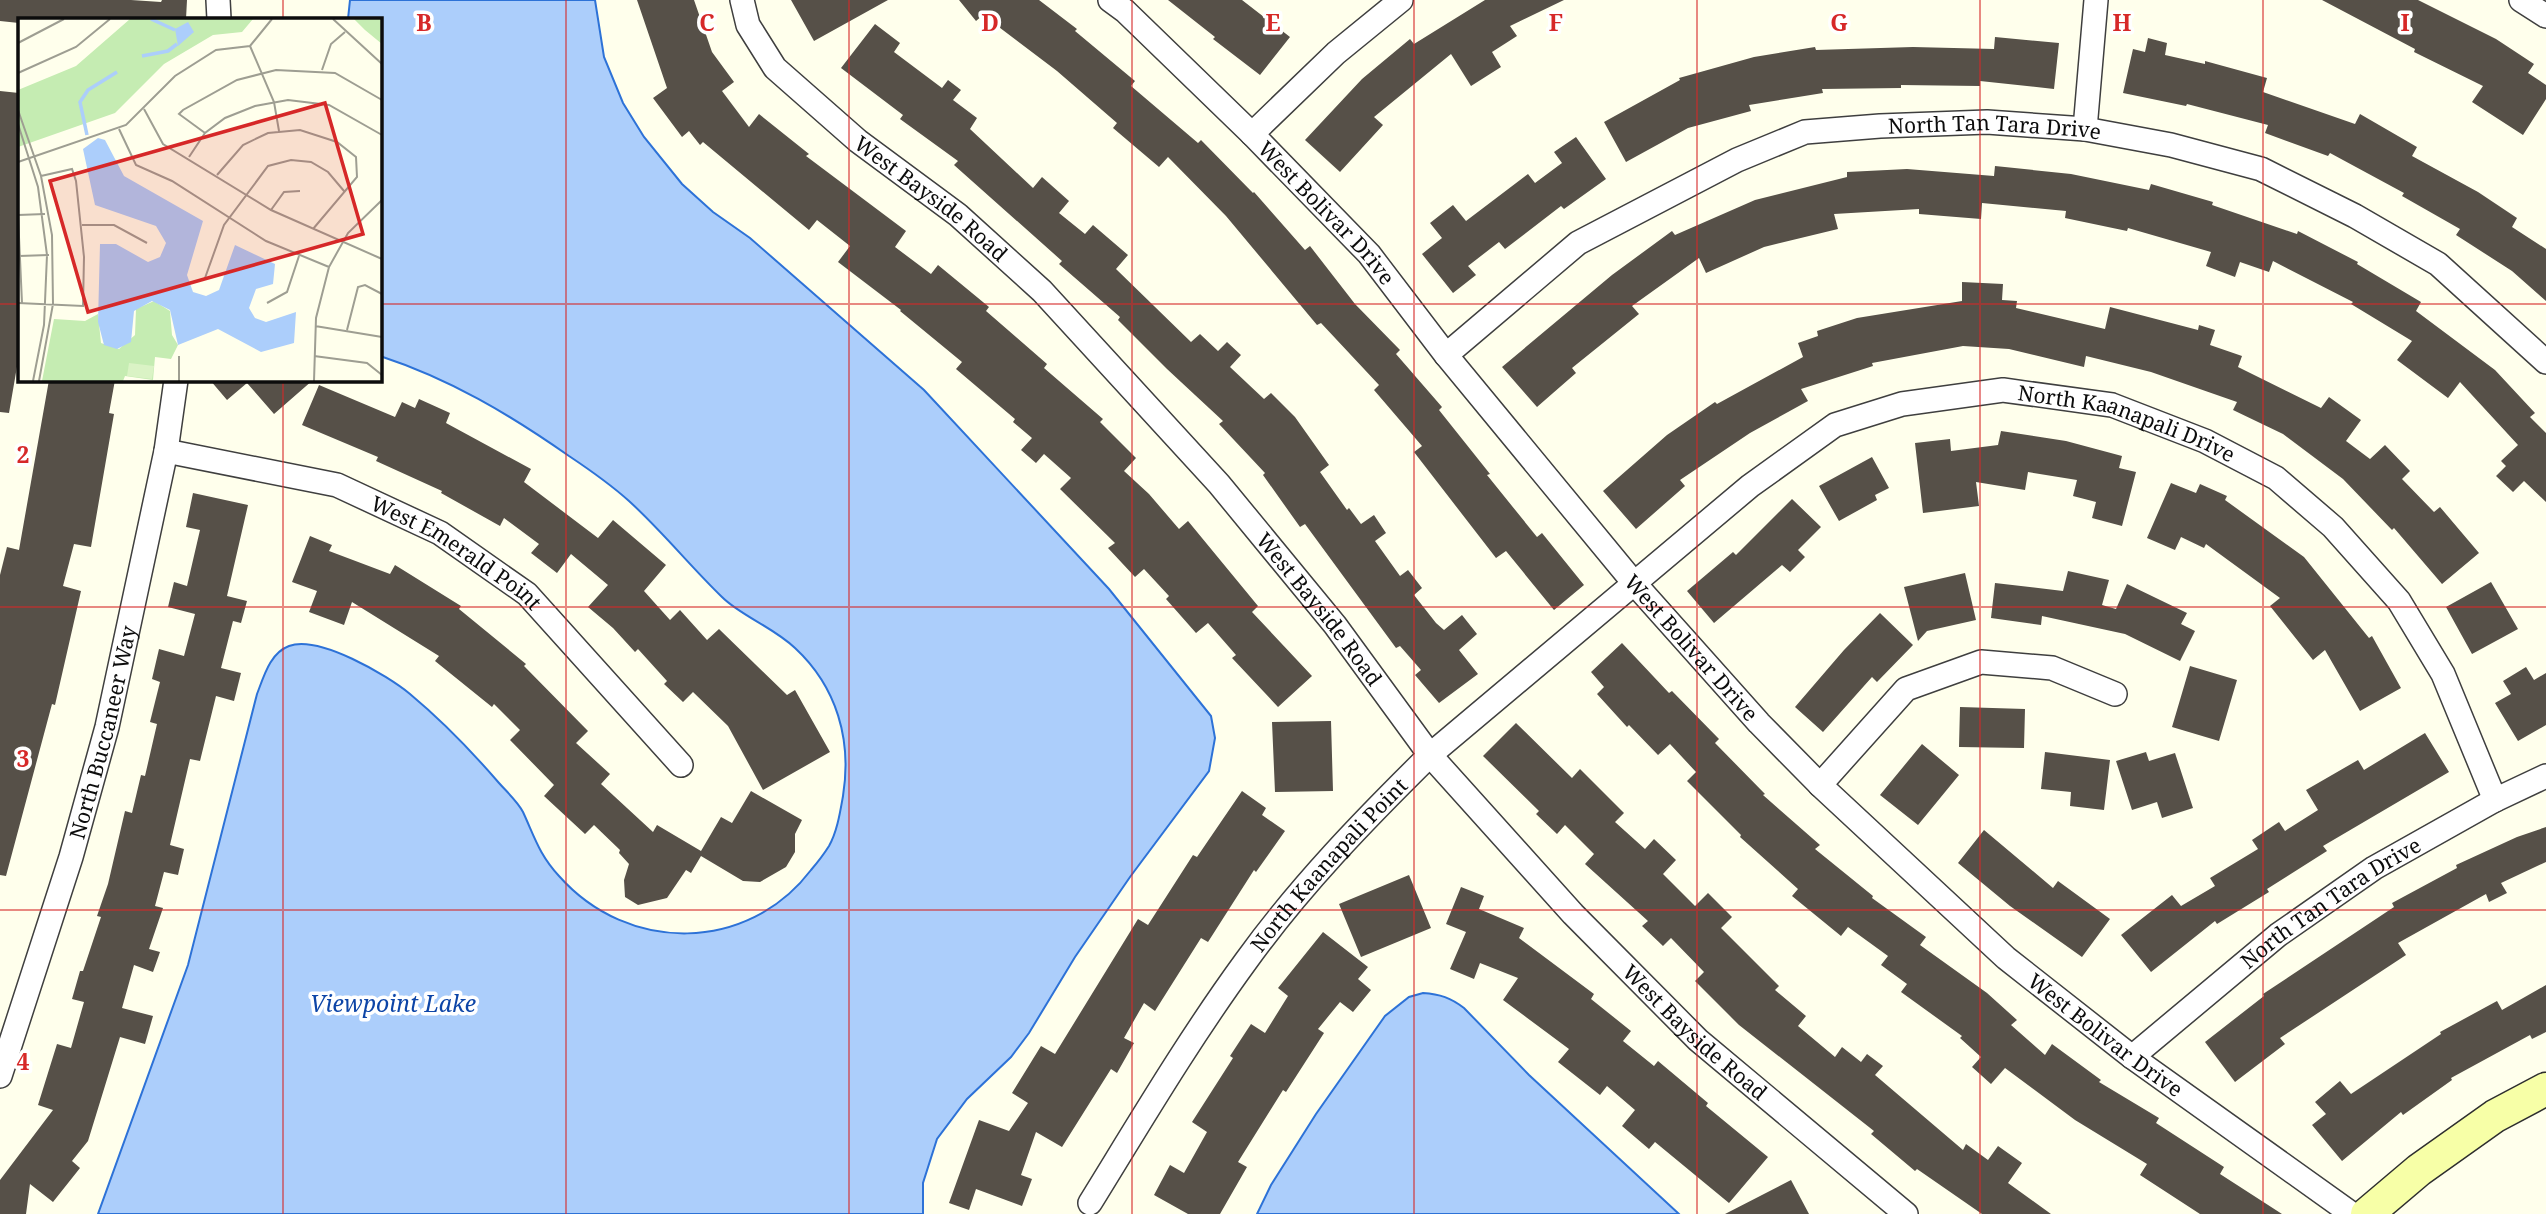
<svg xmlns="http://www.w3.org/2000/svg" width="2546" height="1214" font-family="'Noto Serif',serif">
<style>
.water{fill:#accefb;stroke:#2d72d7;stroke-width:2}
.building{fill:#565048}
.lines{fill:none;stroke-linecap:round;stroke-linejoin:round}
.street-casing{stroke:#3f3f3f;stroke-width:26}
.secondary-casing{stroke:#2e2e2e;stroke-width:35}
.street{stroke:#fff;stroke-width:23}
.secondary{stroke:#f7ffa7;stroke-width:32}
.grid{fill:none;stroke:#d62828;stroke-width:2;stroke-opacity:0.55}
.labels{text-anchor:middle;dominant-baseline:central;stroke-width:7;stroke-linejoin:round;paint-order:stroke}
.street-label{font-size:21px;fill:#0c0c0c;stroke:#fff}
.water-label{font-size:23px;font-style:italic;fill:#0d45a7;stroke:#fff}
.inset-river{fill:none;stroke:#accefb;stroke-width:3.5}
.inset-road{fill:none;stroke:#9e9e92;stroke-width:2}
.view{fill:#d62828;fill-opacity:0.15;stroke:#d62828;stroke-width:3.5}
.inset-edge{fill:none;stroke:#0c0c0c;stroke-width:3.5}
.grid-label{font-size:23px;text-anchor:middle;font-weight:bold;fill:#d62828;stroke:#fff;stroke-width:7;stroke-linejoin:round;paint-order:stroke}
</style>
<rect width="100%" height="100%" fill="#ffffec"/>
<path class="water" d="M350,0H595L604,57L623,103L644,137L682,184L713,212L750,238L924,390L1109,589L1211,716L1215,738L1209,771L1130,877L1075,957L1029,1033L1011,1057L967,1099L937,1139L923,1183V1214H98L188,965L257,694C264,676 270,653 289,646C319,635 387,675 410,694C440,719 474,754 499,783C507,792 518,802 523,812C535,838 539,854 559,876C628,954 748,953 811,870C817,863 824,854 829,846C837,832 840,813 843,796C852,740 837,687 795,648C773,627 741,616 722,597C690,566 662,531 629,501C610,484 590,470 569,456C509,414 450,379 380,356V19H348Z
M1423,993C1440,994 1451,998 1464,1008L1529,1075L1679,1214H1257L1271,1185L1316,1114L1385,1016L1409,997Z"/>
<path class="building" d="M0,0H131L161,2L162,0H187L186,19H19V23L0,21Z
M637,0H694L712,52L734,82L722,91L749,127L759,114L809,154L806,156L906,231L895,247L931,274L938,265L989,307L986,311L1047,364L1044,368L1103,419L1100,422L1136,458L1124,471L1149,494L1179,529L1188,521L1258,606L1252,612L1312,676L1278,707L1232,658L1236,655L1208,623L1196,633L1166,599L1169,596L1144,569L1135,577L1108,548L1115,543L1060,489L1071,478L1044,454L1036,463L1021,450L1032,438L1013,422L1015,419L956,369L962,362L900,311L901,310L838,262L850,246L817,220L809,230L703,142L700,145L689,131L682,137L653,98L667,88Z
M791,0H888L814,41Z
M959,0H1039L1077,29L1075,31L1135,81L1131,86L1198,143L1201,140L1253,193L1254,192L1305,250L1310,246L1355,304L1400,350L1396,354L1442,407L1439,410L1490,474L1487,475L1537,537L1542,533L1584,585L1554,610L1506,551L1496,558L1414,452L1422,446L1374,390L1379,385L1321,323L1317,325L1226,216L1168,157L1159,167L1113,128L1117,123L1057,71L983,15L976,21Z
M1168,0H1242L1290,37L1260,75L1213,39L1215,37Z
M1485,0H1564L1510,26L1517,36L1492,52L1501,67L1471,86L1451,54L1374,117L1383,125L1340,172L1305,140L1362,79L1410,39L1414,44Z
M2322,0H2418L2496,39L2534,64L2528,73L2546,85V99L2523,135L2472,102L2483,86L2414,52L2415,49Z
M875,24L900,43L894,52L942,88L948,80L961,90L953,100L977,118L970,129L1033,188L1042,177L1069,201L1059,213L1085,234L1093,225L1128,255L1116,269L1191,342L1200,334L1218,351L1227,342L1241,355L1230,367L1264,399L1271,393L1295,417L1329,465L1320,472L1347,510L1349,508L1361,524L1374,515L1386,533L1375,541L1400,576L1408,570L1422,588L1414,595L1436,623L1444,630L1462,615L1477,634L1459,650L1478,674L1439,703L1415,675L1421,670L1400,646L1396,648L1305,524L1300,527L1263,475L1265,473L1219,424L1223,421L1167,369L1118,320L1120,317L1059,264L1062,261L954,165L958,161L900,119L903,115L841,68Z
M1995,37L2059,43L2054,89L1980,81V86L1901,85V88L1822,89L1823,93L1749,105L1751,111L1688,128L1626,162L1604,122L1680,80L1679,78L1754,57L1815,47L1816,50L1913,47L1994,49Z
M2148,38L2167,43L2165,55L2205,64V61L2267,78L2263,92L2355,124L2360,114L2417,147L2412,156L2478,192L2517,218L2512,227L2546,249V301L2512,271L2456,235L2460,229L2402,196L2404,193L2330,153L2328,156L2265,133L2268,125L2187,104L2186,106L2123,93L2133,49L2145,52Z
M0,91L19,93V355L9,413L0,412Z
M1576,137L1606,179L1564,209L1561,206L1505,249L1499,242L1468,266L1476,275L1453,293L1422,254L1442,238L1430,223L1453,205L1466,221L1528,174L1535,183L1562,163L1554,152Z
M1995,166L2071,174L2149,190L2151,184L2213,202L2212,205L2297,234L2298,231L2358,262L2357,264L2421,302L2416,311L2495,370L2535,413L2530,417L2546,433V502L2524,481L2513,492L2496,476L2506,466L2501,461L2518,445L2460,382L2448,398L2397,360L2412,341L2351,304L2353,302L2273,261L2269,272L2240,262L2235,277L2206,266L2211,252L2128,228L2127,231L2065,218L2066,211L1982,203L1981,219L1919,214V209L1834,214L1838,229L1764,247L1706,273L1699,258L1632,306L1639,314L1572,368L1576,373L1537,407L1502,367L1612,275L1672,231L1675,235L1755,200L1847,177V172L1907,169L1994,176Z
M1962,282L2003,284L2002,300L2017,301L2016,308L2105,329L2110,307L2198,330L2199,325L2215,330L2210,345L2242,356L2238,367L2321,408L2329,397L2361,420L2346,441L2370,459L2385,445L2410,471L2402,479L2434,512L2440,507L2479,553L2442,584L2394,528L2392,530L2343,479L2283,434L2233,410L2237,402L2151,372L2086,356L2084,367L2009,349L1963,346L1872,363L1873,366L1801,389L1808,401L1750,433L1680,480L1685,486L1636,529L1603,491L1667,435L1715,402L1717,404L1803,357L1798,343L1818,336L1817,331L1857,318L1962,301Z
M49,380H115L109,413L114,414L91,547L74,544L63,586L81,591L55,705L52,704L6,876L0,875V575L7,547L19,550Z
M210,380H313L274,414L247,383L227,400Z
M319,385L395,417L402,402L415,408L419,399L450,413L446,423L531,469L524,482L598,538L613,520L666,565L644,591L670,620L680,610L707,640L719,629L787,695L795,690L830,752L763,790L728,726L693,692L683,702L664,684L667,681L638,649L635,652L613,628L588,607L608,585L571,554L557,573L531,553L539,544L504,518L500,526L441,493L442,491L376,461L378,457L302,425Z
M2001,431L2066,441L2122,456L2119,468L2136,472L2122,526L2092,518L2096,502L2073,496L2077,480L2028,472L2025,490L1976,482L1979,506L1923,513L1915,443L1950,439L1951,451L1998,445Z
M1872,457L1889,488L1875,495L1877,500L1839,521L1819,486Z
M2171,483L2196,493L2200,484L2227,496L2225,500L2304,557L2369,638L2372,636L2401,688L2360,711L2325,650L2313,660L2270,606L2280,598L2206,544L2204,548L2181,537L2175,550L2147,538Z
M193,493L248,505L227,596L247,601L241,623L233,621L221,668L241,673L234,701L216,696L200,761L190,759L170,845L184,849L178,875L164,872L155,906L163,908L149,949L160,952L153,972L134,965L122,1008L153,1016L145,1044L120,1037L88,1141L72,1161L80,1168L53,1202L30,1184L26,1214H0V1180L53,1110L38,1105L57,1044L71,1048L84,1002L72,999L80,971H83L101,917L97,916L108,884L125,811L132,813L141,775L145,776L157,724L150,722L160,682L152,679L159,649L184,656L195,614L168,607L174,582L187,586L200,530L186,527Z
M1792,499L1821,527L1798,550L1805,557L1790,572L1782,565L1714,623L1687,591L1733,552L1736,555Z
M310,536L332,545L329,551L390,574L395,565L461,606L459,609L526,664L524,666L588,731L576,743L610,774L601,784L653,832L657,825L701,851L721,817L732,823L751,791L802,820L795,834V852L786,867L760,882L743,881L701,856L691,873L686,870L667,898L638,905L625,897L624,880L629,864L619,853L620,850L594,825L585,834L544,796L554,785L510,740L520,730L494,704L492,707L435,661L439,656L352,602L344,625L309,612L317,591L292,582Z
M2068,571L2109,580L2102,605L2116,609L2127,584L2187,613L2181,624L2195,631L2180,661L2125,634L2042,616L2041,625L1991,618L1995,583L2063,591Z
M1965,573L1976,620L1927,631L1918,641L1904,587Z
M2491,582L2518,629L2472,654L2446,607Z
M1880,613L1913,645L1877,682L1872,677L1823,732L1795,707L1844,650Z
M1622,643L1669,693L1672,691L1719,739L1715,743L1765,794L1763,795L1820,845L1815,849L1873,896L1872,898L1926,937L1920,945L1987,993L2017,1020L2011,1025L2045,1055L2052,1044L2101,1080L2099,1082L2159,1118L2156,1123L2224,1167L2220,1174L2282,1214H2200L2140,1175L2147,1164L2075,1120L2005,1068L1991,1084L1972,1067L1981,1057L1960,1038L1962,1036L1901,992L1907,984L1881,965L1888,956L1848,927L1841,936L1792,896L1798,889L1740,837L1741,835L1687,781L1696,772L1670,744L1658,755L1629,725L1627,727L1597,694L1604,687L1591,672Z
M2190,666L2237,680L2219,741L2172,727Z
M2526,667L2534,680L2546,673V725L2518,741L2495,703L2511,694L2503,681Z
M1960,707L2025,709L2024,748L1959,747Z
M1331,721L1333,791L1275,792L1272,722Z
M1516,723L1572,778L1580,769L1624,813L1615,822L1645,849L1654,839L1676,860L1663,874L1695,906L1708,893L1732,917L1721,928L1779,986L1775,990L1806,1016L1798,1026L1835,1057L1842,1047L1861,1062L1867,1054L1883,1066L1875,1075L1963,1150L1966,1144L1988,1160L1998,1146L2022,1163L2008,1183L2051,1214H1982L1917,1169L1915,1171L1871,1134L1874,1131L1739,1025L1695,981L1704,972L1671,938L1663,946L1642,926L1648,921L1585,864L1594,854L1565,825L1557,834L1536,814L1539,811L1483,756Z
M2425,733L2449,772L2323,846L2327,851L2267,889L2269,892L2217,924L2215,921L2151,972L2121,935L2172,895L2181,906L2215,886L2210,878L2258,849L2252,840L2279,822L2285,831L2318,810L2306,790L2358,760L2364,770Z
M1922,744L1959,775L1918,825L1880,795Z
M2045,752L2110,760L2104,810L2070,806L2071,792L2041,789Z
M2146,752L2149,761L2175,753L2193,808L2162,818L2157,802L2132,810L2116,761Z
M1242,791L1266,808L1262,815L1285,831L1256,872L1254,870L1208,942L1201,938L1155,1011L1144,1003L1124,1038L1134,1043L1117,1073L1111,1069L1062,1147L1036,1132L1021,1175L1032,1179L1022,1206L976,1189L969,1210L949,1203L979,1120L1009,1131L1028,1103L1012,1093L1041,1046L1055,1054L1138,919L1148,925L1193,855L1197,857Z
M2546,827V862L2501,883L2507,893L2489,902L2486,894L2398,943L2406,955L2280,1038L2285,1044L2235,1082L2205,1042L2264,996L2263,994L2394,907L2392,903L2457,868L2456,865L2517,837Z
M1984,830L2053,888L2058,881L2110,919L2082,957L2010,906L1958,863Z
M1409,875L1431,928L1361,957L1339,904Z
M1461,887L1484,896L1479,909L1524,928L1519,938L1594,994L1591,999L1631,1031L1623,1041L1654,1066L1658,1061L1708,1103L1706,1106L1768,1157L1729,1203L1655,1142L1649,1149L1622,1126L1635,1110L1607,1086L1600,1095L1558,1062L1569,1049L1503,1000L1518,978L1480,963L1474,979L1450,969L1466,932L1446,924Z
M1323,932L1368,967L1358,979L1371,990L1353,1012L1340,1002L1318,1029L1324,1033L1286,1092L1283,1090L1238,1162L1247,1167L1220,1214H1188L1154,1195L1170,1165L1184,1173L1207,1132L1192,1122L1233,1058L1230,1056L1251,1024L1265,1033L1288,996L1278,988Z
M2546,985V1032L2532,1039L2530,1035L2451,1078L2452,1080L2403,1115L2401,1112L2342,1161L2312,1125L2326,1114L2315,1102L2340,1081L2351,1094L2441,1034L2440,1032L2497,1001L2502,1010Z
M1791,1180L1809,1214H1725Z"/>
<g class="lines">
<defs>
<g id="street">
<path d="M218,0L219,19"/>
<path id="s1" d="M742,0L748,25L775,68L858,141L958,215L1042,291L1219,484L1335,625L1430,755L1573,914L1698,1040L1906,1214"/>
<path id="s2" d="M1110,0L1125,11L1252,134L1369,254L1446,355L1634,583L1759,723L1820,785L2006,958L2132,1057L2352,1214"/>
<path d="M2521,0L2546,16"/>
<path d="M2085,129L2096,0"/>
<path d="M1252,134L1336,53L1401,0"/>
<path id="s3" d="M1446,355L1578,243L1737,160L1805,132L1880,126L1987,122L2085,129L2171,145L2261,169L2355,216L2438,264L2546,362"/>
<path id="s4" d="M166,451L337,485L440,533L527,594L681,765"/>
<path d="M1820,785L1906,689L1981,662L2052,668L2115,694"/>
<path id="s5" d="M2132,1057L2278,935L2374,868L2495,800L2546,776"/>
<path id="s6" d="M0,1076L71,857L107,727L166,451L176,380"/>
<path id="s7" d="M1090,1203C1140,1122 1189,1039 1246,961C1300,886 1364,820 1430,755L1750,486L1835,425L1902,404L2003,390L2112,405L2205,441L2276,478L2333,527L2399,601L2443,674L2495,800"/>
</g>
<path id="secondary" d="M2367,1214L2419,1170L2495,1116L2546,1089"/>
</defs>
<use href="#street" class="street-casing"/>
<use href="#secondary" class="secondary-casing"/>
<use href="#street" class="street"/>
<use href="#secondary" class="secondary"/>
</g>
<path class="grid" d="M283,0V19M566,0V1214M849,0V1214M1132,0V1214M1414,0V1214M1697,0V1214M1980,0V1214M2263,0V1214M0,304H19M380,304H2546M283,380V1214M0,607H2546M0,910H2546"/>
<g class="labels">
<g class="street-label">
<text stroke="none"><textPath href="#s3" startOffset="616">North Tan Tara Drive</textPath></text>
<text stroke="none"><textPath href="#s1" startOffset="280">West Bayside Road</textPath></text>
<text stroke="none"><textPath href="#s2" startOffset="304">West Bolivar Drive</textPath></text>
<text stroke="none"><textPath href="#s7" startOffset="1388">North Kaanapali Drive</textPath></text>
<text stroke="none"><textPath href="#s4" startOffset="312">West Emerald Point</textPath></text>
<text stroke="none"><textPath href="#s1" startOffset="847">West Bayside Road</textPath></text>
<text stroke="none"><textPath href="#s2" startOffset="872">West Bolivar Drive</textPath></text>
<text stroke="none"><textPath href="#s6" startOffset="359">North Buccaneer Way</textPath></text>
<text stroke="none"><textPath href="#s7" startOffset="415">North Kaanapali Point</textPath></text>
<text stroke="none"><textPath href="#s5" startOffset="252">North Tan Tara Drive</textPath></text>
<text stroke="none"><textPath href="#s1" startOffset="1414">West Bayside Road</textPath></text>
<text stroke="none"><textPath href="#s2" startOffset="1440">West Bolivar Drive</textPath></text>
</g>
<g class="water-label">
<text x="393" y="1003">Viewpoint Lake</text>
</g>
</g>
<g transform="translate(18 18)">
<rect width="364" height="364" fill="#ffffec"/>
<path d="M112,1H235L224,14L195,17L146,46L97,95L0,129V72L58,48ZM336,1H364V26L347,12ZM136,283L152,293L154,317L160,327L153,341L137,339L135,362L107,358L105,363H24L36,301L67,303L80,296L83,325L101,331L117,317L118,291Z" fill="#c5ecb2"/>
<path d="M111,345L136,348L134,361L109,358Z" fill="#daf3c5"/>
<path d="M170,4L176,14L160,28L157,11ZM80,120L87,122L106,158L185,203L169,257L175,274L188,278L201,272L217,227L257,246L255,266L238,271L231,290L237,300L248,304L278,294L276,325L243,334L200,311L160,327L152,292L134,283L116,293L113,324L99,331L86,327L80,304L82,226H98L130,244L142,239L148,225L138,208L77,187L65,131Z" fill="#accefb"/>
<path class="inset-river" d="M133,1L157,12M124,38L150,33L159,26M69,117L62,84L70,72L99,54"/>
<path class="inset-road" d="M315,1L364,46M0,25L46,1M232,28L256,84L261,113M304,52L313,26L327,14M0,55L58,29L92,1M126,91L145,126L253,192L364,241M0,92L23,158L34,217L35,286L21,363M0,106L20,169L29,237L26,307L15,363M101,111L118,147L154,163L248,223L311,249M187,115L161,96L165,92L219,62L258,52L317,55L364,82M171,139L187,115L207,100L237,88L270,82L311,87L364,117M0,144L108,107L157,58L198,32L232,28L254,1M199,157L225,127L250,115L282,112L319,124L338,139L339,159L295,211M253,192L266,174L282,173M0,197L4,285M0,197L27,196M64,207H96L129,225M1,238L31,237M187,260L206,207L250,148L273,142L293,144L310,154L326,173M0,285L65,288L66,239L58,163L54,151L23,158M249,285L269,274L281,238M297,308L364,319M329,312L340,269L347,267L364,276M296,338L349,345L364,357M161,363V338M296,363L298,300L311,249L330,215L364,182"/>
<path class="view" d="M307,85L345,216L70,294L32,163Z"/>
<rect width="364" height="364" class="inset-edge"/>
</g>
<g class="grid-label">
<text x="424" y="31">B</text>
<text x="707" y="31">C</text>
<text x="990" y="31">D</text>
<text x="1273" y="31">E</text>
<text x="1556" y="31">F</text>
<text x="1839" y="31">G</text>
<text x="2122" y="31">H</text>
<text x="2405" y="31">I</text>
<text x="23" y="463">2</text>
<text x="23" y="767">3</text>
<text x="23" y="1070">4</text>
</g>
</svg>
